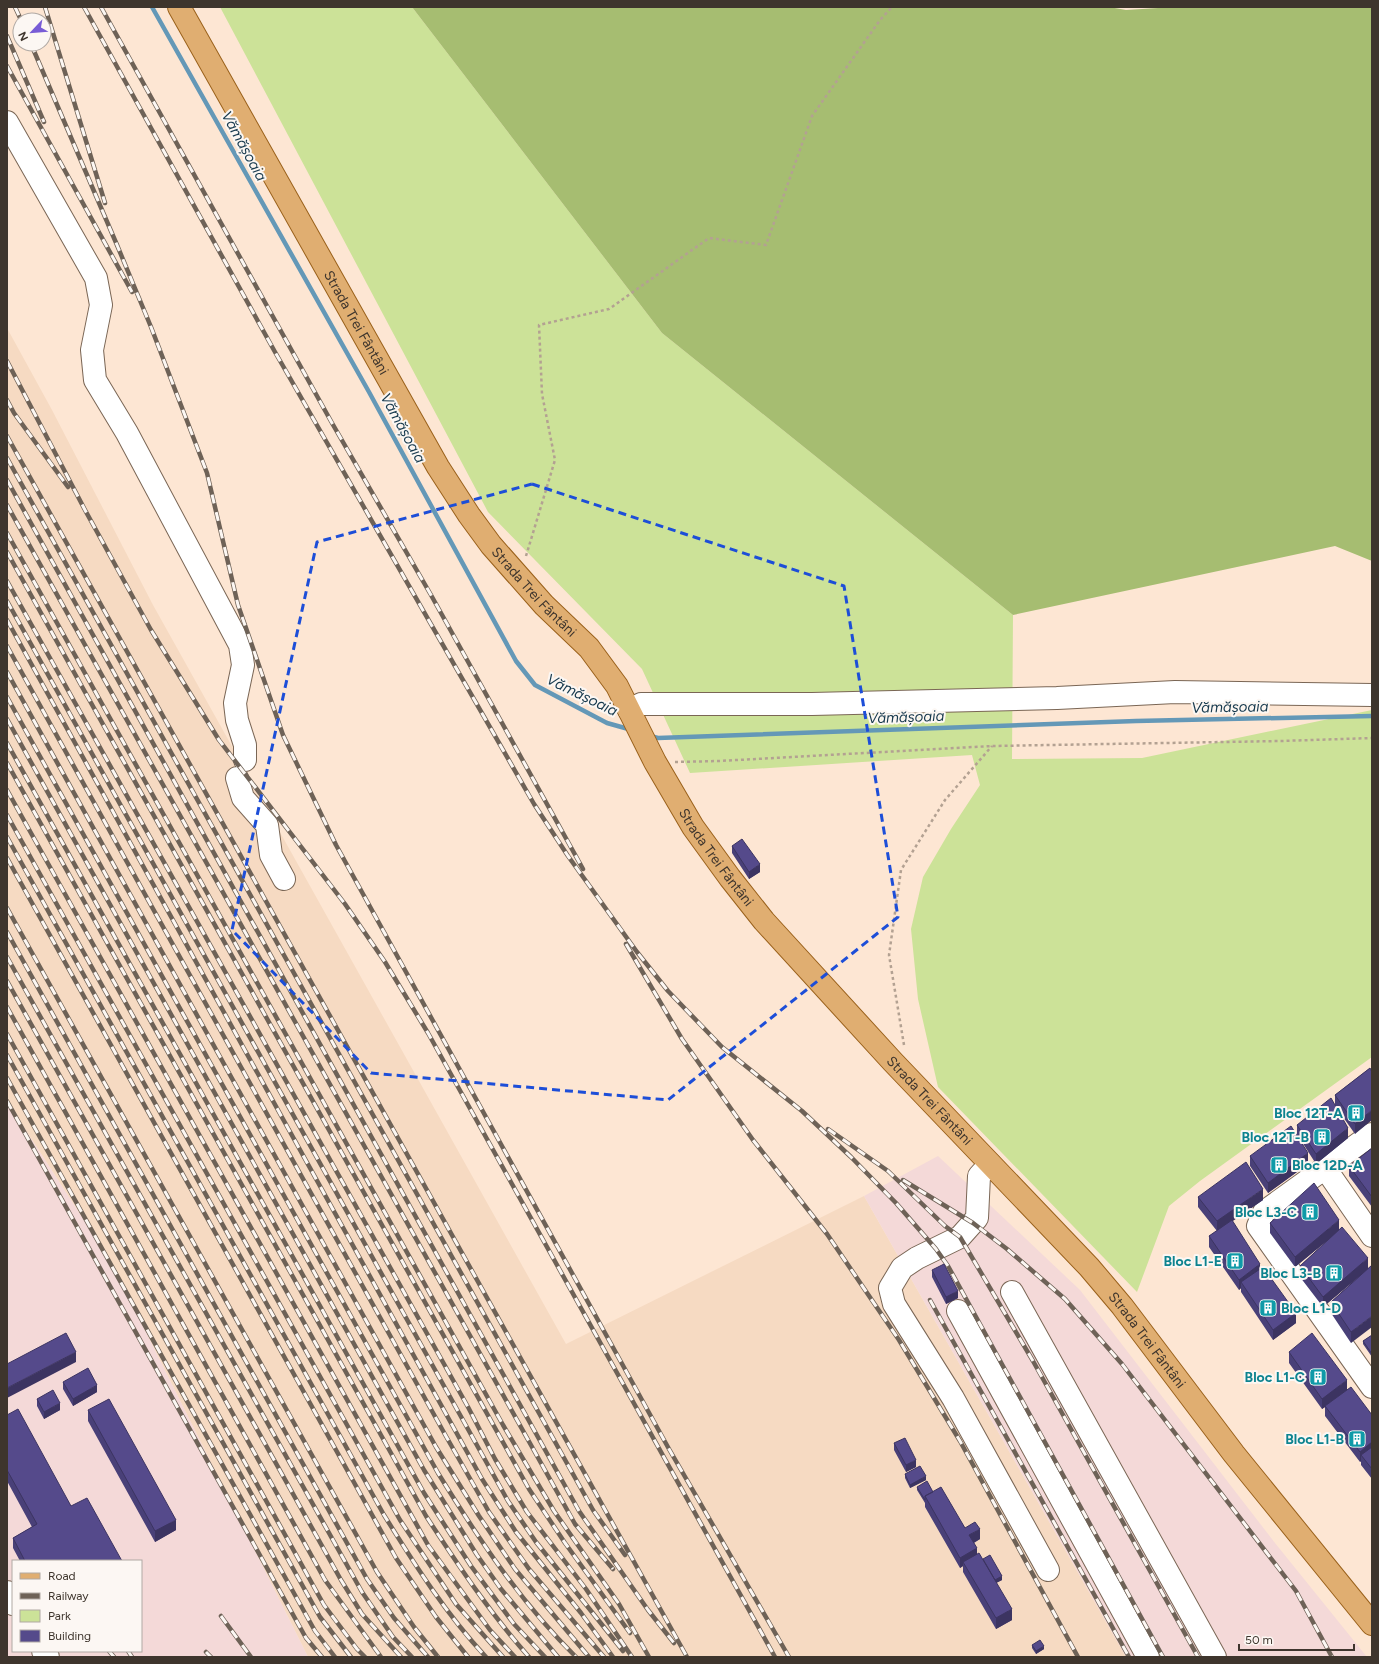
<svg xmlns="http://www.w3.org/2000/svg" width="1379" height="1664" font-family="Figtree,sans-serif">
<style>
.built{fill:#f6dac2}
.industrial{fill:#f4d9d8;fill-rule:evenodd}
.green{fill:#cce298}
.forest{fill:#a6bd71}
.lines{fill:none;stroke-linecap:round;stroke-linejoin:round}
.stream{stroke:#6498b7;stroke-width:4.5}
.minor-casing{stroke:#7a6655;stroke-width:24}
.major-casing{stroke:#9a611b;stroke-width:24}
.path{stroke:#b3a192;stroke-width:2.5;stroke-dasharray:3 3;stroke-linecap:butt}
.minor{stroke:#fff;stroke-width:22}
.major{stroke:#e0ae71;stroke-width:22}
.rail-casing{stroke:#6e6257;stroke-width:4.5}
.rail{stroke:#fcf7f3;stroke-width:3;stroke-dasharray:9;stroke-linecap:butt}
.wall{fill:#494078}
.shaded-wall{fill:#3c3461}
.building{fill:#554a8b;stroke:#3c3461}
.marked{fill:none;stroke:#1d4ed8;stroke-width:3;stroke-dasharray:8 5;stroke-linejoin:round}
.labels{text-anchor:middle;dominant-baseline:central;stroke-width:4;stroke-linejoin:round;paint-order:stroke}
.street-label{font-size:14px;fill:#3e352d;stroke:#fcf7f3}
.culture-label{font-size:14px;font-weight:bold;fill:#0d838f;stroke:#fcf7f3;text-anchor:end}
.water-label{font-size:15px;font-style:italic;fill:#17394d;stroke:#fcf7f3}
</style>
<rect width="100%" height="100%" fill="#fde6d3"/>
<path class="built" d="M7,328L52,410L153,605L566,1344L864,1196L1126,1657H308L111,1262L7,1101Z"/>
<path class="industrial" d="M7,1101L111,1262L308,1657H7ZM13,1561H141V1651H13Z
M938,1156L1080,1290L1275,1543L1367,1657H1126L864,1196Z"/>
<path class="green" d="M220,7H412L662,333L1013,615L1012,759L1142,758L1372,710V1057L1200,1181L1169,1206L1137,1292L938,1087L918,999L911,929L923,877L951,829L980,785L972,755L690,773L642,669L488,512Z"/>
<path class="forest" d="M412,7H1109L1126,10L1174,7H1372V561L1335,546L1013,615L662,333Z"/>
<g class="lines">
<path class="stream" d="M152,7L369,392L516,661L535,685L607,723L632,730
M650,736L658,738L1136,721L1372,716"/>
<defs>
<path id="minor" d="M7,122L96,278L101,305L92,350L95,380L127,433L240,645L243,665L235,703L237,720L245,745V760
M629,710L641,704H812L1057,698L1175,692L1372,695
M237,778L243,798L267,825L271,855L284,879
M1372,1134L1325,1168L1372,1236
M990,1164L979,1176L977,1218L960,1237L917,1258L902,1268L890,1288L894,1304L953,1398L1048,1570
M1325,1168L1264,1212L1258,1226L1372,1387
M1012,1292L1215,1657
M958,1311L1148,1657
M7,1592L13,1604
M43,1651L48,1657"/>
<g id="major">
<path id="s1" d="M179,7L438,467L469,515L491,545L544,605L589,648L617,686L655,762L693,827L730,878L764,921L893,1062L1089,1267L1122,1306L1234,1454L1372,1624"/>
</g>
</defs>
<use href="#minor" class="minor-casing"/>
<use href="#major" class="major-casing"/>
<path class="path" d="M526,556L555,460L542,394L539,325L609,309L709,238L766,245L812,116L880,20L892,7
M675,762L719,761L992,746L1281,741L1372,738
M904,1045L889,955L901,870L945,800L992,746"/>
<use href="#minor" class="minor"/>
<use href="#major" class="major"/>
<defs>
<path id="rail" d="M15,7L21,20
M45,7L105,203
M84,7L275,352L534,804L568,856L637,952L668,991L722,1047L802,1111L851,1157L896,1203L936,1249L948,1266L1163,1657
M101,7L332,423L431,595L583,869
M7,36L44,122
M31,44L117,245L151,327L207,473L238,605L283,735L336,845L669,1449L789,1657
M7,66L132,292
M7,361L85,510L151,630L219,740L345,904L385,962L428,1033L775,1657
M7,400L14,413L68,487
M7,436L687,1657
M7,458L593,1510L625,1555
M7,480L579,1511L648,1610L674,1643
M7,505L575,1524L613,1569
M7,533L503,1425L554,1511L619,1604L649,1657
M7,552L529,1489L565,1543L630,1633
M7,581L468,1407L495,1459L527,1512L586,1589L632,1657
M7,601L508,1501L536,1542L623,1651
M7,620L482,1479L516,1532L581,1613L613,1657
M7,646L447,1438L489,1512L529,1569L604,1657
M7,672L436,1447L479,1516L515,1569L589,1657
M7,697L438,1473C478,1538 521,1603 576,1657
M7,719L424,1470L477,1555L501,1589L558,1657
M7,743L424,1493L471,1566L514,1624L545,1657
M7,763L426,1516C458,1565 490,1613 529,1657
M7,790L428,1545L490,1630L515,1657
M7,815L400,1520L456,1604L503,1657
M7,837L384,1515C415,1565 446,1614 486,1657
M7,858L396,1558L436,1617L468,1657
M7,908L377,1572L414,1627L438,1657
M7,932L367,1579L394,1618L428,1657
M626,944L682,1039L753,1140L827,1234L899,1340L960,1441L1078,1657
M7,957L362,1592L393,1637L412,1657
M7,981L341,1580L362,1614L401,1657
M7,1007L325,1580L381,1657
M7,1034L324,1605L357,1649L365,1657
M7,1055L320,1617L351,1657
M7,1078L315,1631L335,1657
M7,1101L306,1638L322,1657
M828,1129L888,1171L945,1226L960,1237L1033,1361L1198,1657
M903,1180L973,1223L1007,1249L1065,1299L1122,1364L1296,1591L1332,1657
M930,1300L1129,1657
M221,1616L251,1657
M109,1651L114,1657
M128,1651L132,1657
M206,1652L211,1657"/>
</defs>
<use href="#rail" class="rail-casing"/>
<use href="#rail" class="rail"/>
</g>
<path class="wall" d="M732,846L760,872L749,879L732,853Z
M1370,1068L1355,1134L1336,1107L1348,1138L1316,1164L1302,1142L1308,1164L1268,1193L1250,1166V1156L1297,1134V1125L1335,1105V1095Z
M1372,1148V1207L1349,1176V1166Z
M1198,1197L1263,1200L1232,1221L1260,1270L1296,1323L1273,1340L1241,1292V1288L1239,1290L1209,1247V1236L1217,1231L1198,1207Z
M1270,1223L1339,1230L1368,1269L1323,1307L1300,1277V1266L1333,1236L1295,1267L1270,1233Z
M1372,1265L1351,1343L1331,1313V1302Z
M932,1270L958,1298L946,1304L932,1277Z
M1372,1335V1357L1363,1344V1341Z
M1289,1352L1347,1390L1372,1415V1479L1361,1465V1461L1360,1462L1325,1416V1407L1322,1409L1289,1363Z
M63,1382L97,1392L73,1406L63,1389Z
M37,1399L60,1410L44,1419L37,1406Z
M88,1410L176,1530L155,1542L88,1421Z
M7,1415L71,1506L122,1561H20L13,1548V1538L32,1527L7,1481Z
M894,1443L916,1467L906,1472L894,1450Z
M905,1474L926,1480L910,1488L905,1478Z
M917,1487L933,1492L965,1528L980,1539L974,1543L977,1554L1002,1580L996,1583L1012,1620L996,1629L963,1572V1566L960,1568L925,1507V1503L917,1490Z
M1032,1645L1044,1649L1036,1654L1032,1648Z"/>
<path class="shaded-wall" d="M760,864V872L749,879V872Z
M1372,1110V1120L1355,1134V1124Z
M1348,1128V1138L1316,1164V1154Z
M1308,1153V1164L1268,1193V1183Z
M1263,1189V1200L1217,1232V1221Z
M1339,1220V1231L1295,1267V1257Z
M1368,1258V1269L1323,1307V1297Z
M1260,1264V1275L1241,1282V1288L1239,1290V1280Z
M958,1291V1298L946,1304V1297Z
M1296,1313V1323L1273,1340V1330Z
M1372,1316V1327L1351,1343V1332Z
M76,1352V1362L7,1398V1388Z
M1347,1380V1390L1325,1406V1407L1322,1409V1399Z
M97,1385V1392L73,1406V1399Z
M60,1403V1410L44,1419V1412Z
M1372,1442V1453L1361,1455V1461L1360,1462V1452Z
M916,1460V1467L906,1472V1465Z
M926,1476V1480L910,1488V1485Z
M176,1520V1530L155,1542V1531Z
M980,1529V1539L969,1545V1535Z
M977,1548V1558L963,1562V1566L960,1568V1558Z
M1002,1576V1580L994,1584V1581Z
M1012,1609V1620L996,1629V1618Z
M1044,1646V1649L1036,1654V1651Z"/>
<path class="building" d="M742,839L760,864L749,872L732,846Z
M1370,1068L1372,1072V1110L1355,1124L1335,1095Z
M1331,1098L1348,1128L1316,1154L1297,1125Z
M1291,1126L1308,1153L1268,1183L1250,1156Z
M1372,1148V1197L1349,1166Z
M1246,1162L1263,1189L1217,1221L1198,1197Z
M1314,1183L1339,1220L1295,1257L1270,1223Z
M1232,1220L1260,1264L1239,1280L1209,1236Z
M1342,1227L1368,1258L1323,1297L1300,1266Z
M944,1264L958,1291L946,1297L932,1270Z
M1372,1265V1316L1351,1332L1331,1302Z
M1263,1267L1296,1313L1273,1330L1241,1282Z
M66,1333L76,1352L7,1388V1364Z
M1312,1333L1347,1380L1322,1399L1289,1352Z
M1372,1335V1354L1363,1341Z
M88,1368L97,1385L73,1399L63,1382Z
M1351,1387L1372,1415V1442L1360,1452L1325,1406Z
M53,1390L60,1403L44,1412L37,1399Z
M109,1399L176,1520L155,1531L88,1410Z
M18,1409L71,1506L87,1498L122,1561H25L13,1538L37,1524L7,1470V1415Z
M905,1438L916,1460L906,1465L894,1443Z
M1372,1447V1469L1361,1455Z
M920,1466L926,1476L910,1485L905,1474Z
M927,1481L933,1492L925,1496V1500L917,1487Z
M941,1487L965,1528L975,1522L980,1529L969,1535L977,1548L960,1558L925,1496Z
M979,1553L1012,1609L996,1618L963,1562Z
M990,1555L1002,1576L995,1580L983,1559Z
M1040,1640L1044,1646L1036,1651L1032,1645Z"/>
<path class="marked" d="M532,484L844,586L898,917L668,1100L371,1073L232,930L317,542Z"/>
<defs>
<symbol id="building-square" viewBox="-11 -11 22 22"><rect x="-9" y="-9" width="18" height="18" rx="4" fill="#0f9aa8" stroke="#fcf7f3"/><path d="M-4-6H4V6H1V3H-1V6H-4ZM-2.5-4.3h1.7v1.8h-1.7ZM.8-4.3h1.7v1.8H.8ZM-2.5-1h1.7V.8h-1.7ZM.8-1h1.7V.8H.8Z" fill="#fff"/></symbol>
</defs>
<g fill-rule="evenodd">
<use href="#building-square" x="1346" y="1103" width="20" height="20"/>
<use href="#building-square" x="1312" y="1127" width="20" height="20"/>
<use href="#building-square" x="1269" y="1155" width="20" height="20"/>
<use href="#building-square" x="1300" y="1202" width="20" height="20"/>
<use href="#building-square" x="1225" y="1251" width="20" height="20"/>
<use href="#building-square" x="1324" y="1263" width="20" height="20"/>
<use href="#building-square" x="1258" y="1298" width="20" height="20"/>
<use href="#building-square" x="1308" y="1367" width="20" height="20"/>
<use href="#building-square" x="1347" y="1429" width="20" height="20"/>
</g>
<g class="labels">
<g class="street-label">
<text stroke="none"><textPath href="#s1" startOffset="362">Strada Trei Fântâni</textPath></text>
<text stroke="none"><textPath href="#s1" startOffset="686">Strada Trei Fântâni</textPath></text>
<text stroke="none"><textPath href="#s1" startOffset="1010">Strada Trei Fântâni</textPath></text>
<text stroke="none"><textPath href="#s1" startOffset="1334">Strada Trei Fântâni</textPath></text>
<text stroke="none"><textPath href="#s1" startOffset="1658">Strada Trei Fântâni</textPath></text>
</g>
<g class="culture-label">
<text x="1343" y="1113">Bloc 12T-A</text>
<text x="1309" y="1137">Bloc 12T-B</text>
<text x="1292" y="1165" text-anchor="start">Bloc 12D-A</text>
<text x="1297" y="1212">Bloc L3-C</text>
<text x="1222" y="1261">Bloc L1-E</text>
<text x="1321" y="1273">Bloc L3-B</text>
<text x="1281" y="1308" text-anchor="start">Bloc L1-D</text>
<text x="1305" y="1377">Bloc L1-C</text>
<text x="1344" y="1439">Bloc L1-B</text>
</g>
<g class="water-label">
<text transform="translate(244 146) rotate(61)">Vămășoaia</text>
<text transform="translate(403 428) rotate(61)">Vămășoaia</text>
<text transform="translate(582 695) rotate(26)">Vămășoaia</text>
<text transform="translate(1230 707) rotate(-1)">Vămășoaia</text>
<text transform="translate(906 717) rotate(-2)">Vămășoaia</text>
</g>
</g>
<rect width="1379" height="1664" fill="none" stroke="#3e352d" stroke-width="16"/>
<rect x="12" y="1560" width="130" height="92" fill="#fcf7f3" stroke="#b0a9a4"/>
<rect x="20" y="1573" width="20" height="6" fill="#e0ae71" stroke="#b0a9a4"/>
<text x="48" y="1580" font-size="12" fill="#3e352d">Road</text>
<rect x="20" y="1593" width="20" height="6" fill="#6e6257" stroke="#b0a9a4"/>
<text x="48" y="1600" font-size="12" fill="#3e352d">Railway</text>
<rect x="20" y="1610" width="20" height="12" fill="#cce298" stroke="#b0a9a4"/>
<text x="48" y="1620" font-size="12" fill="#3e352d">Park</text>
<rect x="20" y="1630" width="20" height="12" fill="#554a8b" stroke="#b0a9a4"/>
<text x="48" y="1640" font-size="12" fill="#3e352d">Building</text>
<g transform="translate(32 32) rotate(244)"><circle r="19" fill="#fcf7f3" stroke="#b0a9a4"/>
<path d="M0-3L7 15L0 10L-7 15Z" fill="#785cd6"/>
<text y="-6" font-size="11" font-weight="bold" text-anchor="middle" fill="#3e352d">N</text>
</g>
<path d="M1239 1644v6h115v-6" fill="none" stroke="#3e352d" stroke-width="2"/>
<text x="1245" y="1644" font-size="12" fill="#3e352d" stroke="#fcf7f3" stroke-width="3" paint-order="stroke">50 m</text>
</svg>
